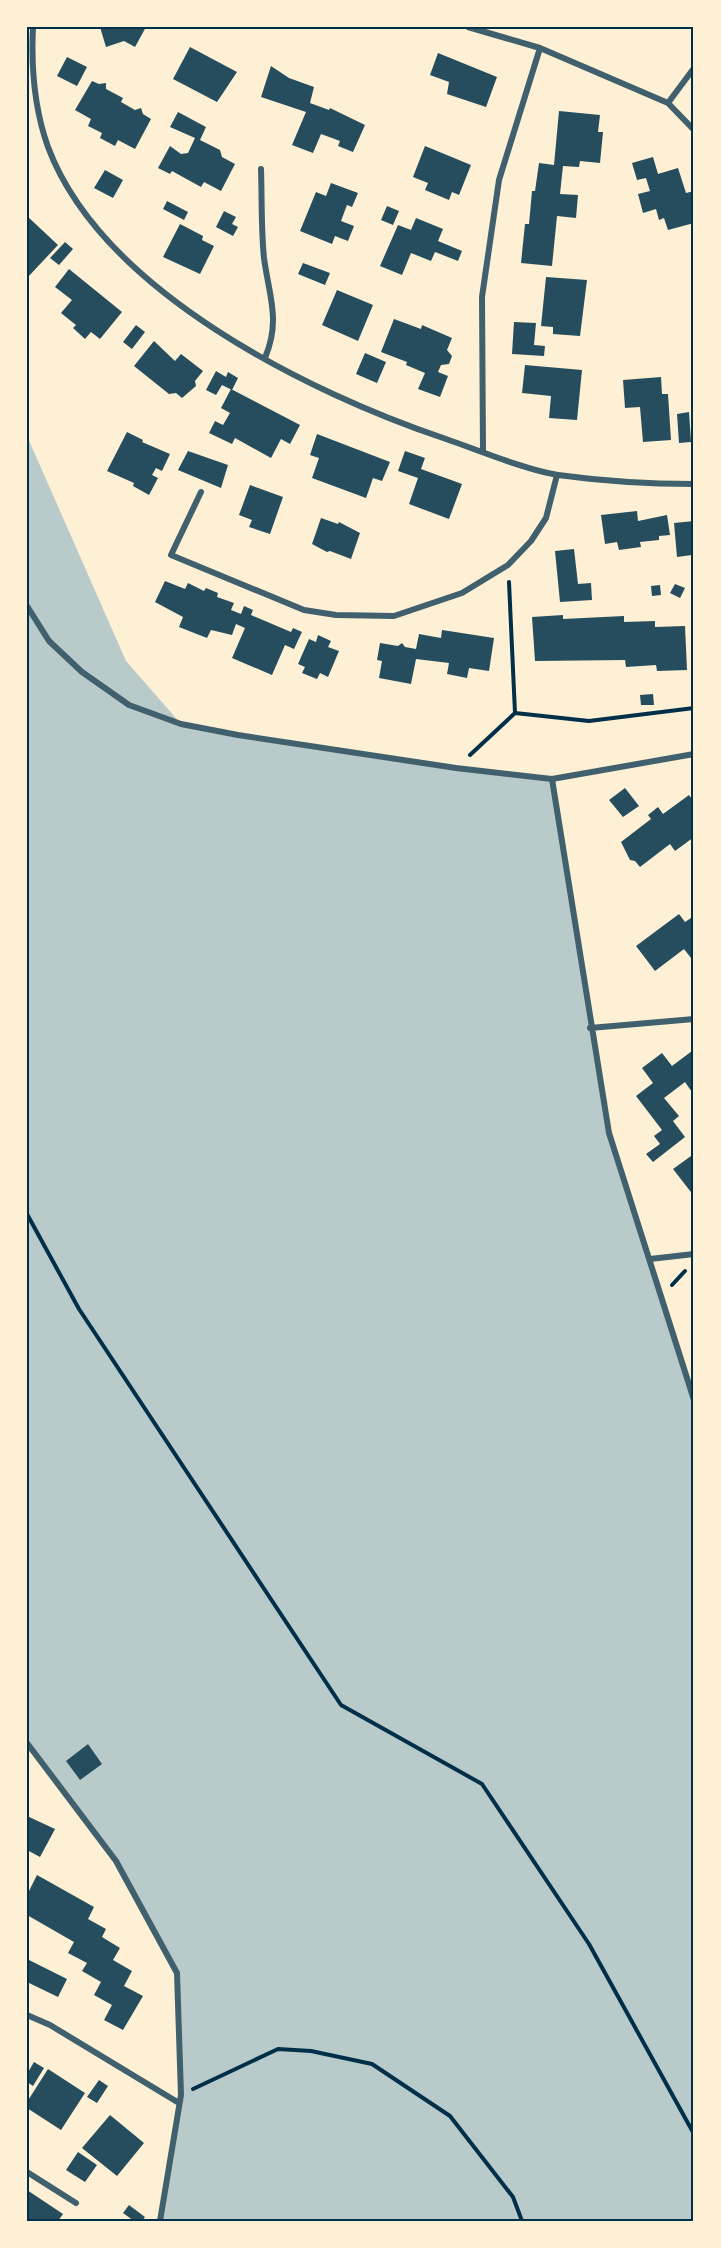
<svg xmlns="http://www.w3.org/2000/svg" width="721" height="2248" font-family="'Nunito Sans',sans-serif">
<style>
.green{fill:#b9caca}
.building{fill:#264d5e}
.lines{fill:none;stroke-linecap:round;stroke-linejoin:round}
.path{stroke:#003049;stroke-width:4}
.minor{stroke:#3f606c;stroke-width:6}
.neatline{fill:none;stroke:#003049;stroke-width:2}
</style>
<rect width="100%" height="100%" fill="#fdf0d5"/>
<path class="green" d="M27,436L126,661L181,724L238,735L552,779L609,1133L694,1400V2221H160L181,2095L177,1973L116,1861L27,1743Z"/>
<path class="building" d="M100,27H146L135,47L124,41L106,47Z
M190,47L237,72L217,102L173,79Z
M438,53L497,77L486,107L447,94L449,82L430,75Z
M67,57L87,67L77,86L57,76Z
M271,66L289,78L314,87L310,103L329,110L330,108L365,125L353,152L338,146L340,141L321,134L313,153L292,145L306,112L261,97Z
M92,81L99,84L106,83V89L123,98L121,102L135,110L141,108L143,114L151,119L135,149L118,140L115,146L100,138L102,133L88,126L91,119L75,110Z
M559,111L600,115L598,132H603L600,163L580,161L579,167L563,166L560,194L578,195L576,218L557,216L552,266L521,263L525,224H529L532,191H535L539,163L554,165Z
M178,112L206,127L200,140L220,150L222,157L235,164L221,191L204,182L201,187L172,171L170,174L158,168L170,146L181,154L188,153L195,138L170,127Z
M425,146L471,165L459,195L452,192L449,200L425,190L428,183L413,177Z
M653,157L658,174L678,168L686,193L694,191V208L691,209L694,223L668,230L664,218L659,220L656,209L643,213L638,194L650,191L646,178L637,180L632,163Z
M105,170L123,180L113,198L94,188Z
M331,183L358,193L352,207L347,205L341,221L354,226L348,241L335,236L332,244L300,231L316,192L326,196Z
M167,201L188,212L184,220L163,209Z
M387,206L399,211L393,225L381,220Z
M224,211L236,217L232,224L238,227L233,236L216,227Z
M27,216L58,245L27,278Z
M416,218L443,229L438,241L462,251L458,261L435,252L431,261L411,253L402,275L380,266L398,225L411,230Z
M180,224L203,236L202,240L214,246L200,274L163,257Z
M65,242L73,249L59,265L50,258Z
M303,263L330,273L325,285L298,274Z
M69,269L122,312L100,339L91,332L85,339L73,328L76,325L61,313L72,300L55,287Z
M546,277L587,280L580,336L553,334V327L541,326Z
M337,290L373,305L358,341L322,325Z
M394,319L421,329L422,325L452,338L447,350L452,356L449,364L441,365L438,372L448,376L440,397L418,389L425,373L406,365L407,362L381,352Z
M514,322L536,323L534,345L545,346L544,356L512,354Z
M136,325L145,332L132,349L123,342Z
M154,341L175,361L181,354L203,371L195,381L196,386L182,398L176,393L169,394L134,366Z
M365,353L386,362L377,383L356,374Z
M525,365L582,370L577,420L549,418L551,396L522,393Z
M216,371L226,377L228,372L238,378L232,390L222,385L216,395L206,390Z
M661,377L662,394H668L671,440L643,442L640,407L625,408L623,380Z
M231,389L300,425L290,444L281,439L271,458L235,438L232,444L209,433L215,421L223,425L230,413L221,408Z
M689,412L691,442L679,443L677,414Z
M127,432L143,440L142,442L170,454L162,471L156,468L152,475L158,478L149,495L133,486L134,483L107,471Z
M317,434L390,462L382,481L373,478L366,498L312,478L319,458L310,455Z
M188,451L228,465L221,488L178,470Z
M405,451L425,458L421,469L462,484L449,519L409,504L418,478L398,471Z
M250,485L283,497L270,534L249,527L252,520L239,515Z
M637,511L638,521L667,515L670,535L659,536V540L640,542L641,547L619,550L617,542L605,544L601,515Z
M321,518L338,524L339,522L360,533L351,559L330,551L327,552L312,544Z
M694,521V552L692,555L677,557L674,523Z
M574,549L578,584L591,583L592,600L560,602L555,551Z
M165,581L185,589L188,583L204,591L206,588L218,593L217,597L234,603L231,610L241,614L244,606L253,610L251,615L291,632L293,628L302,632L294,649L285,645L272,675L232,658L245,628L236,624L232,635L211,630L207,638L179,627L183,617L155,602Z
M675,584L685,588L680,598L670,593Z
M660,585L661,595L652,596L651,586Z
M563,615V619L624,616V622L655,621V627L685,626L687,670L657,671L656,665L626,667L625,660L535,661L532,617Z
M442,630L494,638L489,671L469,668L467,678L447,674L449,663L416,659L411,684L379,678L382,661L377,660L380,643L398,646L402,643L405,647L416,649L419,634L441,638Z
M318,635L331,641L328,647L339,651L328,677L320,673L317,679L302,673L305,667L298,664L309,639L316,642Z
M653,694L654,705H641L640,695Z
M625,788L639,806L623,817L609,800Z
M689,795L694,802V837L675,851L670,844L640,867L635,861L630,860L621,842L651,819L648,815L658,807L663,814Z
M679,914L685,922L694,916V956L691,958L684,949L655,971L636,946Z
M692,1051L694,1095L685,1082L664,1098L679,1116L673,1121L685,1137L653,1162L646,1154L660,1144L654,1136L662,1130L636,1096L653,1083L642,1068L662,1053L672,1066Z
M691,1156L694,1160V1196L673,1169Z
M88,1744L102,1764L80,1780L66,1761Z
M27,1816L55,1829L40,1857L27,1850Z
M37,1875L94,1907L88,1919L106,1929L102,1937L120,1948L113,1960L132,1971L124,1986L143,1996L123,2030L104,2020L112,2005L94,1995L101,1982L82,1971L87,1963L68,1953L74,1942L27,1915V1895Z
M27,1959L67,1979L58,1997L27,1982Z
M34,2062L44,2068L33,2086L27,2082V2074Z
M48,2069L85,2093L61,2130L27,2108V2102Z
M99,2080L108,2086L97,2103L87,2097Z
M110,2115L144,2143L117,2176L82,2148Z
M78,2152L97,2165L85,2182L66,2170Z
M27,2190L63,2214L58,2221H27Z
M129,2205L145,2217L142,2221H134L123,2213Z"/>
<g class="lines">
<path class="path" d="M515,713L589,721L694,708
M470,755L515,713L509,582
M27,1214L79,1309L341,1705L482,1784L589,1944L694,2134
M672,1285L685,1271
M193,2089L278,2049L311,2051L372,2064L450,2116L513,2197L522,2221"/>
<path class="minor" d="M33,27C31,68 34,108 48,147C102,291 309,393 446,439C478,450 526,470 558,475C602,481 650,484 694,484
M468,27L540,48L668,103L694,130
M668,103L694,68
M261,169C262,198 261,229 264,258C269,296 281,320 265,358
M483,451L482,297L499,180L540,48
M201,492L171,555L304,610L336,615L394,616L462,593L508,565L531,541L546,518L557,475
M27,606L49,641L82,672L129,705L181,724L238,735L456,768L552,779L694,754
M552,779L609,1133L694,1400
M590,1028L694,1019
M650,1259L694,1254
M27,1743L116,1861L177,1973L181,2095L160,2221
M27,2015L50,2025L179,2103
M27,2172L76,2203"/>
</g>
<rect width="721" height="2248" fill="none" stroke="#fdf0d5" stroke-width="57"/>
<rect x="28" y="28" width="664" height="2192" class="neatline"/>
</svg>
